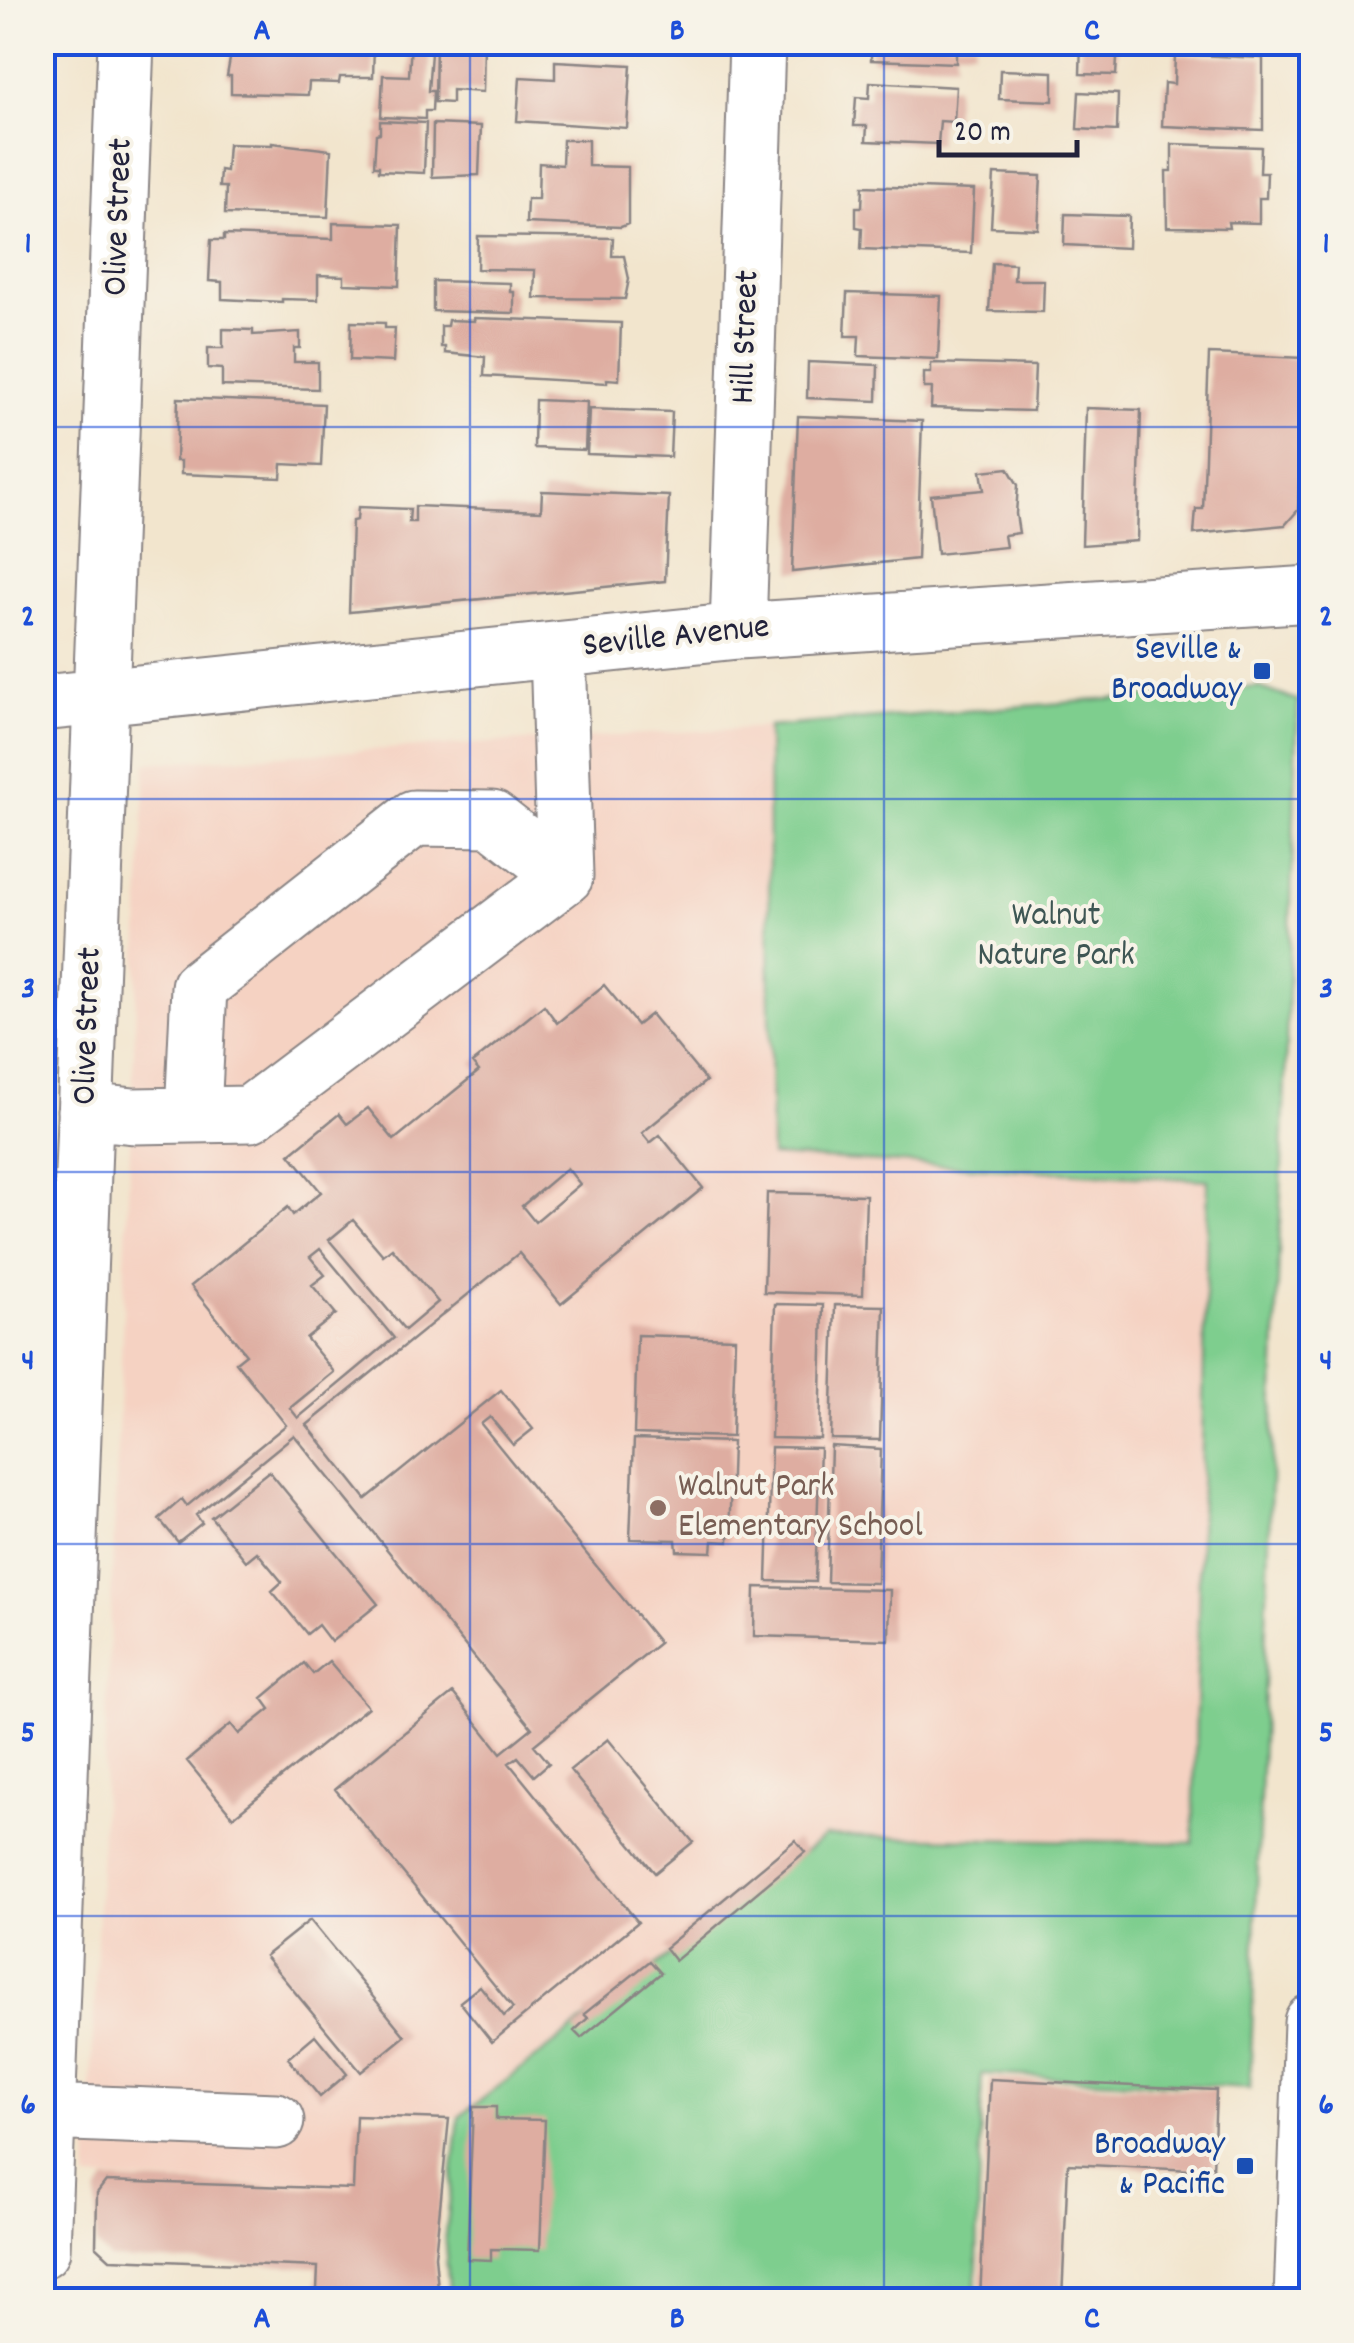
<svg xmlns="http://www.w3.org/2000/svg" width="1354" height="2343" font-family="Dekko,sans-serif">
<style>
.built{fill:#f5d2c2}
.green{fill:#7ece8e;stroke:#507864;stroke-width:2.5}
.building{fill:#deada1;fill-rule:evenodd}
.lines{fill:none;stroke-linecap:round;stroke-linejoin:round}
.minor-casing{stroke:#8a8484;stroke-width:59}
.minor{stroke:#fff;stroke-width:55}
.grid{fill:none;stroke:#1d4ed8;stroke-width:2.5;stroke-opacity:0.55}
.transit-dot{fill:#1a4fb4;stroke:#f7f3e8;stroke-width:4}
.education-dot{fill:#8d6e63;stroke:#f7f3e8;stroke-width:4}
.labels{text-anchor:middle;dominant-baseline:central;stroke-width:8;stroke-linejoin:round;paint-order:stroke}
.street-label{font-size:35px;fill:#22223b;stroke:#f7f3e8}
.transit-label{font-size:35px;fill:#164399;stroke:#f7f3e8;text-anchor:end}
.park-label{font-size:35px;fill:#3e5654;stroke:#f7f3e8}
.education-label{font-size:35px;fill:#785e54;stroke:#f7f3e8;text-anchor:start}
.neatline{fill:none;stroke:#1d4ed8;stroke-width:4}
.grid-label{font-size:32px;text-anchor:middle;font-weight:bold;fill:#1d4ed8}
</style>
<rect width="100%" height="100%" fill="#f7f3e8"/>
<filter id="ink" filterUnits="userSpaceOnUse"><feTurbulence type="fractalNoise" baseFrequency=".01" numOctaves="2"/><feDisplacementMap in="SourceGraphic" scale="20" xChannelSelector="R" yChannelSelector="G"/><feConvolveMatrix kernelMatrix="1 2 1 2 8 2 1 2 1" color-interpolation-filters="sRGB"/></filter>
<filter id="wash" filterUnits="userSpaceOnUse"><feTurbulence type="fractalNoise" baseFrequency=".0048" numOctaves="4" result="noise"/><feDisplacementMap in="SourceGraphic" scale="40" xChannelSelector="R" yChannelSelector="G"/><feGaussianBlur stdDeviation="2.25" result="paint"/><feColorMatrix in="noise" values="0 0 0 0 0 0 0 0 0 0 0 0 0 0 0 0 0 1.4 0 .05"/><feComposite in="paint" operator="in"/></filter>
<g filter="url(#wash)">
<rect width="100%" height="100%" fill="#f2e5cd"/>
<path class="built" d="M768,727L771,1156L1208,1180L1193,1843L825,1836L459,2117L363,2110L358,2188L87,2179L146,763Z"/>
<path class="green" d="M1258,687L1298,701L1250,2088L982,2074L976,2300H450L445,2243L459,2117L825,1836L1193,1843L1208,1180L771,1156L768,727Z"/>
<g id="blocks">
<path class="building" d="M233,42L374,45L373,77H340L339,83L309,82L308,95L231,93V76H227Z
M411,42H428L427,52L431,53L428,91H433L432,111H425V119L381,117L383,75L409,76Z
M436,42L484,43L483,92L452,90V103L435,102Z
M858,42H975L974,50H956V63L871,60V46H858Z
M1081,42H1118L1116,75L1080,74Z
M1175,54L1263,58V130L1162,126L1164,83L1174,84Z
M555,61L631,65L627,128L517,121L520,77L555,79Z
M1000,70L1053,72V101L999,99Z
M870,82L956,87L954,122L940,121L938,144L866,141L867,126H854L856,97L869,98Z
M1079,92L1118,94L1117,131L1077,129Z
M380,121L426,123L424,173L379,171V166H374L376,134L380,133Z
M433,124L481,126L479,175L432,177Z
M563,140H588V166L628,167V224L621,227L526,223L527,199H538L539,163L562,165Z
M272,143L331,150L328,217L225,214L226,187H219L220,170L226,171L228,144L272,145Z
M1172,144L1261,147L1260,173H1267L1266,198H1259V223L1228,222L1229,228L1167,227L1166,171H1172Z
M994,174L1041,176L1038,229L991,227Z
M863,186L974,190L971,253L861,249L862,228L856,227V207H862Z
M1065,214L1129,216L1128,248L1064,245Z
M333,223L401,225L399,286L344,284V276L318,275V300L282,299V302L222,299V282L209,281L211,240H224V235L333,239Z
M478,236L613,238L612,256H624L629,279L625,299L534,298L535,270L477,269Z
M992,263L1015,264L1014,280H1044L1043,312L989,311Z
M433,281L510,283V292H514V313L433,311Z
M847,293L941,296L938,359L858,356L859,336H845Z
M474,318L621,323L619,380L607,379V383L484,376L485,357L445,353V347H441V326H447L448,320L474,321Z
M351,322L385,323V328H395L393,362L350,360Z
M223,329L253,330V335L300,332V348H294V362H318V389L222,386V369L208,368V348H223Z
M1209,354L1304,358L1298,510L1285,525L1194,534L1196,509H1203Z
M808,362L878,365L877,401L807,398Z
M931,363L1035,366L1033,411L931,408L932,388H924V373H931Z
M178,398L324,404L321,466L282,464L281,478L181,474V461H176Z
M535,400L587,402L585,450L534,448Z
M1086,408L1141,410L1137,541L1082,545Z
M589,409L672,412L670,457L587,454Z
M798,416L922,421L917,559L792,572Z
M1008,468L1018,485L1016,514L1019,533L1004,535L1006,547L937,554L931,495L984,490L981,471Z
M542,491L669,496L665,581L349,612L352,521L357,520L358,507L410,509L409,522H415V506L541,511Z
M604,985L637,1025L651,1014L706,1081L642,1133L650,1143L660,1135L703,1188L561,1304L519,1253L307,1425L366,1499L501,1390L533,1429L513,1445L490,1417L481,1424L659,1643L534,1745L549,1763L534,1776L518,1757L509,1763L638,1922L492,2042L460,2002L480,1986L504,2016L513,2008L335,1789L453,1693L501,1753L532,1728L294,1435L196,1515L202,1523L178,1542L159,1519L182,1499L187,1506L286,1425L236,1362L246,1354L191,1286L288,1207L293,1215L321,1192L290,1154L339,1114L347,1124L368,1108L394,1140L479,1071L472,1063L544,1005L557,1023ZM567,1168L580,1184L535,1222L522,1206ZM353,1220L383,1255L392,1248L438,1302L405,1330L329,1240ZM320,1249L394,1338L298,1418L290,1408L334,1372L306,1338L336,1314L312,1285L325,1275L310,1257Z
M767,1193L866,1195L863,1295L764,1292Z
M775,1304L823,1305L820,1439L771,1438Z
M835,1305L884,1306L880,1440L831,1439Z
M637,1335L735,1338L732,1437L634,1434Z
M634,1439L732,1442L729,1542L713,1541L712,1552L677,1551L676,1540L630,1539Z
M831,1446L881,1449L877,1583L827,1582Z
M771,1447L820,1448L815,1582L767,1581Z
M269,1471L378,1604L331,1642L318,1625L307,1634L272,1591L282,1582L257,1552L246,1561L211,1517Z
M755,1587L890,1590L889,1640L754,1636Z
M329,1661L368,1707L233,1817L187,1761L231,1724L239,1734L270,1709L262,1698L304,1663L313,1674Z
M608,1739L693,1842L655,1873L570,1770Z
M795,1840L805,1852L675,1961L665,1948Z
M310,1920L405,2036L361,2072L265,1956Z
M650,1961L661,1973L581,2038L574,2031L588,2018L584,2014Z
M315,2035L347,2074L320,2097L288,2058Z
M990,2079L1216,2090L1213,2171L1068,2164L1062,2300H980Z
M473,2107H496V2119L545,2120L540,2250L491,2249V2260L467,2259Z
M356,2116L449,2119L435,2256L439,2300H328L317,2290L318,2267L110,2259L96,2246L97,2193L106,2181L353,2189Z"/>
</g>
</g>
<g filter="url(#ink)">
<use href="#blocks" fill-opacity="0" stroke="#8a8484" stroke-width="2.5"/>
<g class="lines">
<defs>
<path id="minor" d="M738,631L757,42
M42,703L738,631L1312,594
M85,1111L134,1116L250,1114L565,876L558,650
M193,1115L199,987L414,818L492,819L565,876
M48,2112L276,2121
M42,2250L126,42
M1302,2300L1312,2022"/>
</defs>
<use href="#minor" class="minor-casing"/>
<use href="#minor" class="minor"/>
</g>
</g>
<path class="grid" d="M470,42V2300M884,42V2300M42,427H1312M42,799H1312M42,1172H1312M42,1544H1312M42,1916H1312"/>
<g class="transit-dot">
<rect x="1252" y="661" width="20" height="20" rx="5"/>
<rect x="1235" y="2156" width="20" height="20" rx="5"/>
</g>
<circle class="education-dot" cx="658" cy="1508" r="10"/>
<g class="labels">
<g class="street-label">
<text transform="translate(120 217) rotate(-88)">Olive Street</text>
<text transform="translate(747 337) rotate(-88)">Hill Street</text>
<text transform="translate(676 638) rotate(-6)">Seville Avenue</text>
<text transform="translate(89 1026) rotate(-88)">Olive Street</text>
</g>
<g class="transit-label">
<text x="1242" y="651">Seville &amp;<tspan x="1242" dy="40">Broadway</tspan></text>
<text x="1225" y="2146">Broadway<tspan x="1225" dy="40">&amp; Pacific</tspan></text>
</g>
<g class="park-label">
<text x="1056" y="917">Walnut<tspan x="1056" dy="40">Nature Park</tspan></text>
</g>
<g class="education-label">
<text x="678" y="1488">Walnut Park<tspan x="678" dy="40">Elementary School</tspan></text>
</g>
</g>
<rect width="1354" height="2343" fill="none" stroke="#f7f3e8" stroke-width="110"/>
<path d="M939 140v15h138v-15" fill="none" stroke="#22223b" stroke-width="5"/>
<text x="954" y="140" font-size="30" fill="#22223b" stroke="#f7f3e8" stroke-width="8" paint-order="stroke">20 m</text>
<rect x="55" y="55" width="1244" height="2233" class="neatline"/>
<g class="grid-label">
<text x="262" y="39">A</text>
<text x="677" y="39">B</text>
<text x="1092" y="39">C</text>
<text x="28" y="252">1</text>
<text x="1326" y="252">1</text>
<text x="28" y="625">2</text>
<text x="1326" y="625">2</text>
<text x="28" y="997">3</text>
<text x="1326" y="997">3</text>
<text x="28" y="1369">4</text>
<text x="1326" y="1369">4</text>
<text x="28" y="1741">5</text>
<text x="1326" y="1741">5</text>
<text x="28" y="2113">6</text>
<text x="1326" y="2113">6</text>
<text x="262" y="2327">A</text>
<text x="677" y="2327">B</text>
<text x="1092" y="2327">C</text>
</g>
</svg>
